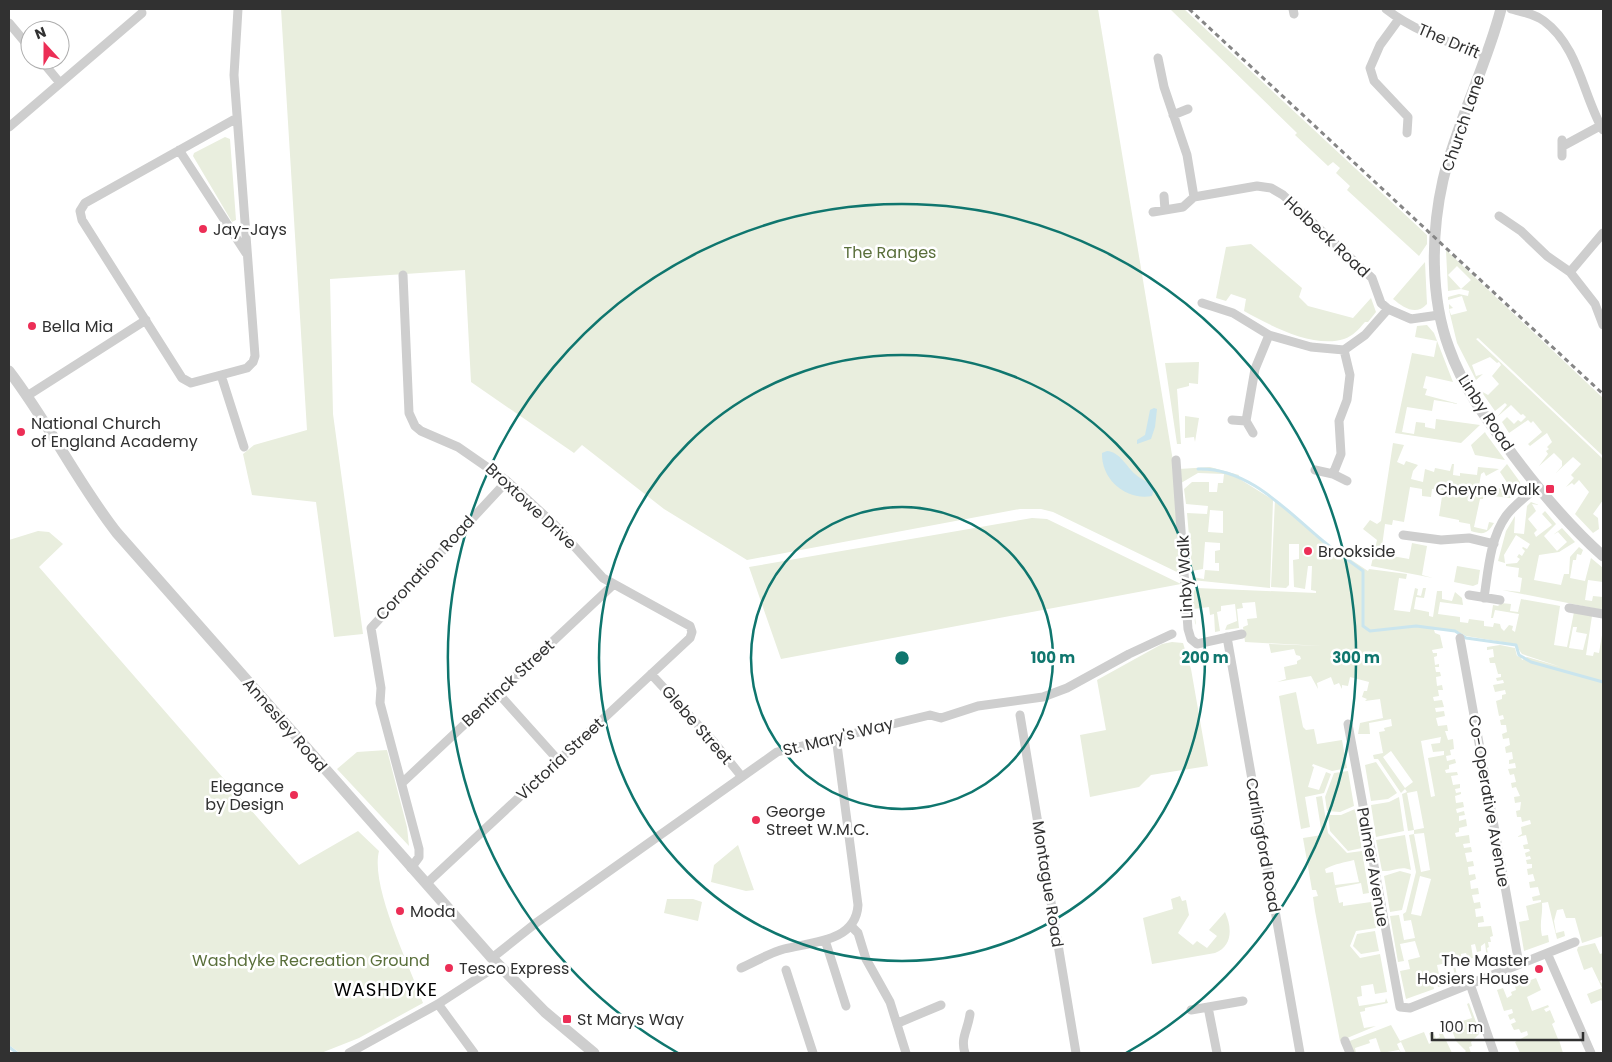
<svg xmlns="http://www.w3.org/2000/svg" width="1612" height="1062" font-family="Poppins,sans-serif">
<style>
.green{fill:#e9eede;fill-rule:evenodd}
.water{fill:#cae5ee}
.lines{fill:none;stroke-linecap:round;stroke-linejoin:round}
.stream{stroke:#cae5ee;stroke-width:3}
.minor{stroke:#cecece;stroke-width:9}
.tertiary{stroke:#cecece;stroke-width:11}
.rail{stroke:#868686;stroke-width:3;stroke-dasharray:5 4;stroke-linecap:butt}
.ring{fill:none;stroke:#0f766e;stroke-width:2.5}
.poi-dot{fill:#ec2e56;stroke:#fff;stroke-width:2}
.labels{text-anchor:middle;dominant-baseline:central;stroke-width:5;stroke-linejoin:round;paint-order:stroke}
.street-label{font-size:16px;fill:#313131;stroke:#fff}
.poi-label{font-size:16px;fill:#313131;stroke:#fff;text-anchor:start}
.park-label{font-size:16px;fill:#5a6f3b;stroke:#fff}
.neighbourhood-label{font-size:18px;letter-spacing:1px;fill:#000;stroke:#fff}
.centre{fill:#0f766e;stroke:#fff;stroke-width:2.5}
.ring-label{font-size:15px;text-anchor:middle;font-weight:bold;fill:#0f766e;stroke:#fff;stroke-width:5;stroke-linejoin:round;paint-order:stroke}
</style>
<rect width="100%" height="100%" fill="#fff"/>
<path class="green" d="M281,9H1098L1173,461L1181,574L1053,512L1041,509H1020L747,560L664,509L582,445L574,453L471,382L465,270L330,279L333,414L363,634L334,637L316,502L252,495L243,454L254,445L307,430Z
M1170,9H1184L1427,235V244L1419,256L1347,190L1350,186L1336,173L1340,168L1333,162L1328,166L1295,135L1297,133Z
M225,137L230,139L236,220L232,222L193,156L194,153Z
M1251,244L1302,288L1299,297L1308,306L1353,318L1371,298L1376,312L1368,322H1365C1359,329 1353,336 1344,339C1314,349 1269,325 1244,311L1246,299L1231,294L1226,301L1216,298L1226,247Z
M1446,250L1603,398V456L1478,338L1476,339L1603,459V500L1593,514L1598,518L1599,529L1593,533L1575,514L1589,492L1579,480L1574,485L1572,483L1566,487L1574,478L1571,475L1581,464L1573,457L1556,473L1562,466V461L1554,453L1539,466L1548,454L1546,451L1549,449L1547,447L1552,442L1547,433L1530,446L1528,444L1542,432L1533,421L1531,423L1528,420L1509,433L1502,422L1507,417L1514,424L1518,420L1521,422L1526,417L1523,414L1521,415L1511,405L1497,417L1507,405L1505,403L1495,411L1481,391L1488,395L1499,384L1492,376L1501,365L1499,362L1497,363L1490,357L1472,365L1476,376L1483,374L1476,380L1457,343L1449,310V304L1453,308L1449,309L1451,315L1467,311L1462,296L1448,300V297L1459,294L1468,296L1469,291L1461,289L1471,280L1457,266L1448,275L1461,289L1448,291Z
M1425,262L1427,304C1416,316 1404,308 1393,299Z
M1427,325L1434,333L1453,382L1426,376L1423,388L1427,389L1425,395L1459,404L1434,400L1432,411L1407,407L1402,432L1414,434L1416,422L1425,423V427L1435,429L1436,419L1480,425L1461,443L1395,433L1412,353L1434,357L1437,341L1415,337L1417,326Z
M1199,362L1198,384L1189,383V386L1177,389L1181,444H1177L1165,363Z
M1185,416L1199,418L1195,442L1194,437L1185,438Z
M1485,432L1486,434L1505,460L1475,455L1471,445Z
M1393,443L1404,445L1397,462L1404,465L1406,461L1418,465L1413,471L1411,479L1423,482L1425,469L1434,472L1435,468L1450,471L1452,464H1454L1453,475L1460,476V473L1477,475L1478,467L1499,469L1486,476L1484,472L1481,474L1478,492L1491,495V491L1499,488L1503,490L1508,487V484L1500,472L1507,464L1520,482L1521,487L1510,498L1484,495L1483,499H1480L1474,527L1487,530L1489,522L1494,523C1487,534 1484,535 1471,531L1470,524L1459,522V520L1439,516L1443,490L1432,489L1431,497L1422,496V489L1410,487L1404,522L1393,520L1392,525L1385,524L1381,554L1409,559L1412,543L1427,546L1422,575L1433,578L1371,566L1377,540L1363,529L1370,520L1377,524L1381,521Z
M1210,467L1239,475L1238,478L1273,500L1270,588L1192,580V577L1204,579L1205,570L1219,571V563H1215V551L1220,550V543L1205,542L1203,569L1192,571L1187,513L1207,514L1208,506L1186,504L1184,489L1192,482H1209V492H1217L1218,483H1223L1224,474L1198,473L1181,483L1179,469ZM1210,510L1223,511V533L1208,532Z
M1275,499L1315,533L1314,535L1368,571L1369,569L1407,574L1406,579L1399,578L1394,610L1410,612L1415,588L1418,589L1417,595L1421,596L1423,588H1426L1424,598L1416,597L1414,609L1429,612V616L1433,617L1437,591H1442V599L1452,601L1455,592L1462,598L1463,605L1440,602L1438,614L1460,617V622L1468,623L1469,619L1484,621V626L1493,627L1494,623L1500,624L1501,628L1504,631L1509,625L1513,626L1512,630L1515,632L1519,614L1495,610L1493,618H1491L1493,605L1498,606L1501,603L1511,604L1510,611L1518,612L1521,599L1555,605L1560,606L1554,645L1567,647L1574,612L1592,616L1586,655L1593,656L1594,652L1599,653L1603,629V936L1582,943L1575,918H1566L1563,909L1557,910L1554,921L1556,933L1564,931L1565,936L1557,939L1548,902L1542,903C1543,916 1539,921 1542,936L1548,935L1549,942L1524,951L1519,922L1529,920L1526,906L1541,902V900L1533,901L1532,897L1540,895L1538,887L1530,888L1529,882L1535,881L1533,874L1528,875L1527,869L1532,868V864H1527L1526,860L1531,859L1530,856L1526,857L1525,853L1530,851L1529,849H1524L1523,845L1528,844L1526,835L1517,837L1522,834L1521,827L1531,824L1530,820L1522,822L1521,817H1517L1516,811L1520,810L1521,802L1515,803L1514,797L1520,796L1516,787L1512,788L1511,783L1516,782L1514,774L1510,775L1508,769L1516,768L1515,763L1509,764V760L1513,759L1512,752L1506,753L1505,747L1510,745L1509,738L1503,739L1502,734L1507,732L1506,725H1501L1500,720L1504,719L1503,715L1499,716L1496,701L1502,699V695L1506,694L1505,690L1495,692L1493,685L1504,683L1503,680L1497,681L1496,678L1501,677V674H1498L1495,663H1490L1489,658L1494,657L1493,649L1487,650V647L1500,645L1515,648L1517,656L1521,657L1522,660L1527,657L1561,667L1522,654L1515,644L1466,636L1455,630H1434L1435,633L1440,635L1443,648L1432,650L1433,653H1437V656L1434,657L1435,665L1439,664V667H1435L1436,672H1440L1441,676L1436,677L1437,686L1442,685L1443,690H1438L1439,696L1433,697L1434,701L1442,700L1444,707L1435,708L1436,712L1444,711L1445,716L1436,718L1438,726L1447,725L1448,731H1445L1448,740L1453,739L1454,749L1450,750L1451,755L1446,756L1447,761L1455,759L1456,763L1449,765V769L1445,770L1446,773L1457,772L1458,775L1451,776L1453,785L1460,784V788L1455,789L1456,793L1461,792V794L1455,796L1456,803L1463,802L1464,807L1456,809L1457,813L1464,811L1465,815L1459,816V821L1466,819L1467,826L1459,828V832L1455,833L1456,837L1469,835L1470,843L1463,844L1464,848L1471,847L1472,852L1465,853L1467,862L1473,861L1474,866L1468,867L1469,875L1475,874L1476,879L1470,881L1471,889L1478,888L1479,894L1472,895L1474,903L1480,902L1481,908L1475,909L1476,917L1483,916L1484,922L1478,923V927L1491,926L1493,936L1490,937L1491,942H1488L1489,947L1487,948L1489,961L1496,960V964L1488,968L1485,943L1481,946V951L1477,952L1475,944L1471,945L1473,958L1468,959L1466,953L1461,954L1462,964L1455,966L1457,975L1455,976L1452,962L1437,965L1440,979L1447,978L1448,984L1438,987L1436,979H1432L1434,989L1406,999L1400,971L1410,969L1408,960L1420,957L1415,941L1400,944L1404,961L1398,962L1390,916L1399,915L1404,940L1415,938L1411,920L1404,921L1403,914L1406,912L1416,872L1409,835L1414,834V830L1408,831L1402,794L1407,792L1405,789L1401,793L1378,759H1374L1373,755L1383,753L1379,732L1385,731L1384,728L1392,726L1391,719L1369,723L1370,734H1358L1360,723L1383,718L1380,699L1365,701L1367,699L1362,697L1364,691H1367L1369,682L1350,677L1348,686L1342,685V689L1339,683L1334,685L1331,677L1317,683L1318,689L1311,676L1277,682L1286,679L1284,667L1297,664V661L1301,659L1300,656L1296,655L1294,649L1271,653L1269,644L1323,646L1245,642L1243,627L1248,625L1247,619L1257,618L1255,602L1242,603L1243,608L1237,609L1239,628L1225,630L1227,625L1237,621L1235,604L1221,606V611L1217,612L1220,631L1215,632L1214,614L1210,615L1209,607L1194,609L1196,625L1195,623L1192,594L1196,588L1316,593V591L1311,590L1312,566H1308L1305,589L1294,587L1293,560L1299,559V544H1289V585L1286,588L1271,587ZM1573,627H1577L1576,632L1587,634L1583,650L1569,648ZM1441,737L1440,743L1431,744L1433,752L1444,751V755L1428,758L1435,796L1431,797L1421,741ZM1391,751L1413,782L1405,788L1383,757ZM1417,791L1424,828L1414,830L1407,793ZM1424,833L1430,870L1421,872L1414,834ZM1420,876L1431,879L1421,916L1411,914Z
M1531,502L1539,505L1532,504L1536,511L1528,519L1537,530L1534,533L1536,537L1552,525L1542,514L1545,511L1556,524L1544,536L1557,551L1567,542L1558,532L1553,535L1562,528L1575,542L1559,552L1539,555L1534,580L1561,585L1564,574H1569L1570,557L1579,547L1583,550L1581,555L1577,554L1576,560H1573L1570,578L1585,581L1591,558L1603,568V582L1588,580L1585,600L1592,601L1593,596L1603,597V610L1502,590L1520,592L1522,578L1518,577L1519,568L1506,566V564L1517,563L1520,559L1517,557L1519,554L1522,556L1525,551L1522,548L1523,547L1527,549L1530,544L1516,535L1504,555L1505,563L1498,561L1506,531L1515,516L1514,533L1524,534L1527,506Z
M1032,518L1047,519L1181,584L781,659L749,567Z
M38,531L49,532L63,544L39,567L299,865L358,831L379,851C370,887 410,966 423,1003L359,1038L321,1053H20L9,1045V540Z
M1457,566L1480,570L1478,584L1473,586L1454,582Z
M1172,642L1183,643L1191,669L1208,766L1151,775L1139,787L1090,797L1080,735L1106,730L1097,680L1162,644Z
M1296,692L1303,727L1306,730L1314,729L1317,744L1342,740L1347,768L1332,771L1313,764L1312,766L1314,767L1308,787L1319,790L1326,772L1331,774L1324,793L1305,797L1310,827L1301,829L1279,696Z
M387,750L407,827L409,846L337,769L357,752Z
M1376,762L1397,793L1388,799L1371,801L1365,765Z
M1348,771L1354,806L1340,812L1327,811L1325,797L1334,773Z
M1322,796L1328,833L1347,853L1362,851L1369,893L1363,894L1361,883L1336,888L1339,903L1343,902V906L1371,902L1376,928L1356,931L1350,946L1360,958L1380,954L1387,992L1375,994L1373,984L1361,986L1362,996L1357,997L1359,1006L1385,1002L1386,998L1388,1003L1365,1008V1011L1360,1012L1364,1028L1376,1026L1340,1041L1315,911L1313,897L1318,896L1316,890H1312L1303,838L1322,835L1316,797ZM1354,860L1359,882L1335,885L1333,872L1326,873L1325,869C1337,863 1343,863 1354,860Z
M1399,797L1404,831L1376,837L1371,805L1389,802Z
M1355,809L1362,848L1348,851L1330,831L1328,815H1341Z
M1405,835L1411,870C1400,865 1393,872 1382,871L1376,840Z
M738,845L754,890L746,891L711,882L714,865Z
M1400,871L1411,874L1402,910L1390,912L1384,876Z
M1180,896L1182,901L1186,900L1189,915L1178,933L1193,945L1197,941L1207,948L1217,936L1209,930L1225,912C1232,927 1233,946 1215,953L1152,964L1143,918L1173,909L1171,899Z
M667,899H693L702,902L698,921L664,913Z
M1375,931L1379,951L1361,954L1353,946L1357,934Z
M1595,943L1600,954L1603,953V979L1600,981L1603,985V1002L1601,1000L1591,1004L1587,994L1602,988L1592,967L1584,970L1577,950L1578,947Z
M1536,978L1541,990L1527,997L1532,1011L1548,1005L1549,1007L1544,1009L1546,1012L1550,1010L1555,1022L1552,1024L1558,1039H1562L1559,1040L1563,1053H1520L1515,1042L1528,1035L1527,1031L1521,1033L1519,1029L1514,1030L1511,1024L1516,1022L1514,1018L1510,1020L1508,1015L1513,1013L1512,1009L1504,1011L1497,990L1503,988L1507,998L1512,995L1511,992L1516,990L1515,986Z
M1469,1003L1480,1033L1471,1042L1472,1046L1469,1047L1471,1053H1464L1466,1051L1456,1041L1450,1025L1472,1018L1467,1004Z
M1391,1025L1400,1041L1424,1032L1429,1044L1432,1042L1429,1033L1434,1034L1436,1039L1440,1037L1439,1034L1443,1032L1441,1028L1445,1027L1447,1032L1443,1034L1452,1053H1406L1401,1042L1397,1044L1401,1053L1399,1050L1381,1053L1376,1038L1369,1040L1370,1043L1355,1048L1356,1053H1352L1347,1042Z"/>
<path class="water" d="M1154,408L1157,409L1155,427L1151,439L1137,444V440L1145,435L1150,410Z
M1107,451C1120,452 1126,466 1135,474C1141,480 1149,481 1154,489L1152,496C1127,501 1101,480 1102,453Z"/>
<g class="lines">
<path class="stream" d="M1198,469C1248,467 1287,511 1323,541C1336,552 1350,561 1363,571V626L1370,631L1416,626L1455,631L1466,638L1516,645L1519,655L1531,662L1603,682
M9,1047L17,1053"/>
<path class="minor" d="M1293,9L1294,14
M1386,9C1415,32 1452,43 1486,56
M1511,9C1523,12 1535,14 1544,21C1579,47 1583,96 1603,130
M1399,19L1380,45L1370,68L1374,81L1408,117L1407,133
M9,23L30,48
M1158,58L1164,87L1187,155L1194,197
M41,60L60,83
M1173,115L1188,109
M237,118L85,203L80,211L82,220L182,378L191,383L247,368L253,362L255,356L234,75L238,9
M9,127L142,13
M1562,140V156
M1563,146L1600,126
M179,150L246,253
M1164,196L1165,210
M1153,212L1183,207L1194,197L1257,186L1271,188L1283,195L1372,278L1381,303L1388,309L1411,319L1439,315
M1499,216L1521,231L1547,256L1570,272L1595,304L1603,325
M1570,272L1603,233
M403,275L409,413L415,426L421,431L458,447L507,481L554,524L603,578L690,626L692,632L690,638L426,884
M1202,303L1233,313L1269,335L1311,347L1344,350L1365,335L1388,309
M221,375L244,447
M27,396L146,320
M1232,420L1246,421L1253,433
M1246,421L1255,369L1269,335
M1176,460L1188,629L1191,639L1197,644L1242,634
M1315,470L1333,474L1347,481
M1333,474L1341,454L1339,421L1347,400L1350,375L1344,350
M1403,535L1441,540L1469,538L1494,544
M1469,595L1500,600
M1484,598C1488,572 1490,538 1506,516C1514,505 1527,496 1537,487
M1569,608L1603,614
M1227,637L1300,1053
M1460,638L1519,964
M651,674L713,741L742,777
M498,693L558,760
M1020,715L1076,1053
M1348,724L1400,1007L1410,1008L1575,942
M402,783L614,584
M411,868L419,857V849L380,703L381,688L371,628L507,481
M851,926L858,933L866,959L890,1002L906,1053
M825,940L846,1006
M1547,953L1591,1053
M492,958L536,923L777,752L930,715L941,718L978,706L1043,697L1067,688L1129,654L1172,634
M741,968C755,962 769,953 784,949C812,942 856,942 858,905L836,737
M786,970L813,1053
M1470,984L1494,1053
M438,1004L474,1053
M1208,1007L1217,1053
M1191,1010L1243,1001
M898,1023L941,1005
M1345,1041L1350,1053
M349,1053L438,1004L498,965
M965,1053C960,1038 968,1030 970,1014"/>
<path class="tertiary" d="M1501,9C1486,67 1457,122 1443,180C1431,233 1430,297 1449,348C1463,388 1488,421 1513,455C1540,491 1569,526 1603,556
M9,371C49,423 77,482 117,533L492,958L545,1012L594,1053"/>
<path class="rail" d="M1189,9L1603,394"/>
</g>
<g class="ring">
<circle cx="902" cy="658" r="151"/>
<circle cx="902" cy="658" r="303"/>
<path d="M678 1053A454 454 0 1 1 1126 1053"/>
</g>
<g class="poi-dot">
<circle cx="203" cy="229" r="5"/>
<circle cx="32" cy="326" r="5"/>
<circle cx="21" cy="432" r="5"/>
<rect x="1545" y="484" width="10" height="10" rx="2.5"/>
<circle cx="1308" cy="551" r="5"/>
<circle cx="294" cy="795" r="5"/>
<circle cx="756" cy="820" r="5"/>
<circle cx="400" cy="911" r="5"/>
<circle cx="449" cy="968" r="5"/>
<circle cx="1539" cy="969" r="5"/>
<rect x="562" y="1014" width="10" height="10" rx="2.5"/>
</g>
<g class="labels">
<g class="street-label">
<text transform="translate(1449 41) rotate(23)">The Drift</text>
<text transform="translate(1463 123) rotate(-71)">Church Lane</text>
<text transform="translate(1327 237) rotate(43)">Holbeck Road</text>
<text transform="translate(1486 413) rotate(57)">Linby Road</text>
<text transform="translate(531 506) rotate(43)">Broxtowe Drive</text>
<text transform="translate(425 568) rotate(-47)">Coronation Road</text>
<text transform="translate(1185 577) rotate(-93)">Linby Walk</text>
<text transform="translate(508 683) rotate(-43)">Bentinck Street</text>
<text transform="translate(285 725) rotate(49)">Annesley Road</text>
<text transform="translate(697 725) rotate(49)">Glebe Street</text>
<text transform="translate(838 737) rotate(-14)">St. Mary's Way</text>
<text transform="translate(560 759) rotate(-43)">Victoria Street</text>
<text transform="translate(1489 801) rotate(80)">Co-Operative Avenue</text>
<text transform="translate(1263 845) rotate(80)">Carlingford Road</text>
<text transform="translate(1373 867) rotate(80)">Palmer Avenue</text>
<text transform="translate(1048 884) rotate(81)">Montague Road</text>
</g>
<g class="poi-label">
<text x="213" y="229">Jay-Jays</text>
<text x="42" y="326">Bella Mia</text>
<text x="31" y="423">National Church<tspan x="31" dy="18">of England Academy</tspan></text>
<text x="1540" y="489" text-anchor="end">Cheyne Walk</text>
<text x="1318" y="551">Brookside</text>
<text x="284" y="786" text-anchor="end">Elegance<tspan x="284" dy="18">by Design</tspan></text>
<text x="766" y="811">George<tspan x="766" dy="18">Street W.M.C.</tspan></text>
<text x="410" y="911">Moda</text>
<text x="1529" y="960" text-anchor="end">The Master<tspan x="1529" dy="18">Hosiers House</tspan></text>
<text x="459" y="968">Tesco Express</text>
<text x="577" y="1019">St Marys Way</text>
</g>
<g class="park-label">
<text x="890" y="252">The Ranges</text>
<text x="311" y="960">Washdyke Recreation Ground</text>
</g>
<g class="neighbourhood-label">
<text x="386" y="989">WASHDYKE</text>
</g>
</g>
<circle cx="902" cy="658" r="8" class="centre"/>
<g class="ring-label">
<text x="1053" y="663">100 m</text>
<text x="1205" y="663">200 m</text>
<text x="1356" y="663">300 m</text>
</g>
<rect width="1612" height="1062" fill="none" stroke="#313131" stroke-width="20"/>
<g transform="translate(45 45) rotate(339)"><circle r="24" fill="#ffffff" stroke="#adadad"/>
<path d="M0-4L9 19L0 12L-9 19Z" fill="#ec2e56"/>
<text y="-8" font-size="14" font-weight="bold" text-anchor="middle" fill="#313131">N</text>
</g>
<path d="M1432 1032v8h151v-8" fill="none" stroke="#313131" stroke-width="2.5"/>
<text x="1440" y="1032" font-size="15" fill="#313131" stroke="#ffffff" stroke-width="4" paint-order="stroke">100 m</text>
</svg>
